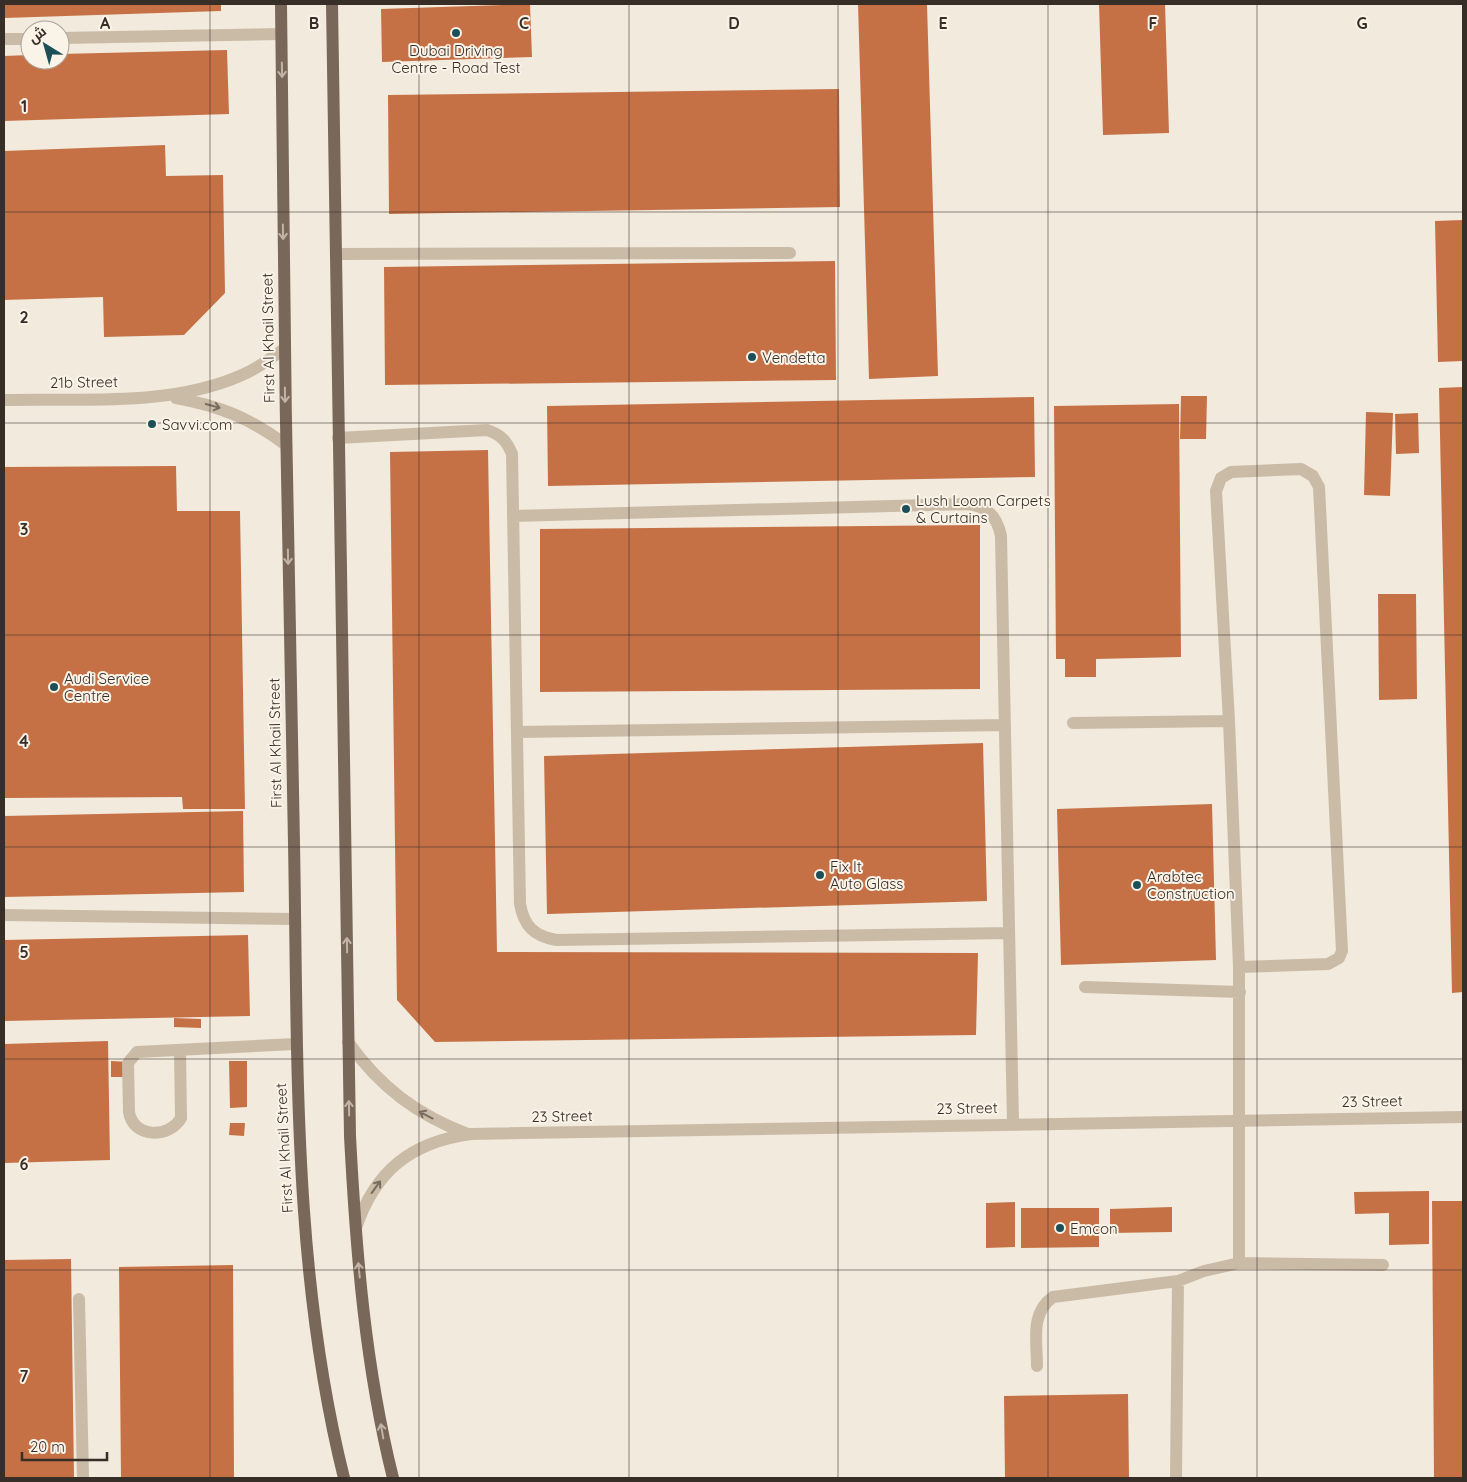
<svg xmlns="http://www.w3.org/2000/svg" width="1467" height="1482" font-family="Quicksand,Cairo,sans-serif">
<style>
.building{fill:#c67145}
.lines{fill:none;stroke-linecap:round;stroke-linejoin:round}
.minor{stroke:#cabba7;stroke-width:12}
.major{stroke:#796759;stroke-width:12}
.oneway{stroke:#c0b4a8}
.oneway2{stroke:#796d61}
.grid{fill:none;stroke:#372e28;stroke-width:1;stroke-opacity:0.55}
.poi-dot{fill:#1d4f58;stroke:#faf3e8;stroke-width:2}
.labels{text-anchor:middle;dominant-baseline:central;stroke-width:4;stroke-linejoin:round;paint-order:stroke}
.poi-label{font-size:15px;fill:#372e28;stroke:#faf3e8;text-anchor:start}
.street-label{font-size:15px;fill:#372e28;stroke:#faf3e8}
.grid-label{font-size:16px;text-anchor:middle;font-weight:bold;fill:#372e28;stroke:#faf3e8;stroke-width:4;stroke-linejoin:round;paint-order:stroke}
</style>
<rect width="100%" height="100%" fill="#f2eadc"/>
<path class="building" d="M4,4H221V11L4,18Z
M530,4L532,57L382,62L381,9Z
M858,4H927L938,376L869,379Z
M1099,4H1165L1169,133L1103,135Z
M227,50L229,114L4,121V56L30,55V60H60V54Z
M839,89L840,207L389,214L388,95Z
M165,145L166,176L223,175L225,293L184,335L104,337L103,297L4,300V151Z
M1463,220V361L1438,362L1435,221Z
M835,261L836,380L385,385L384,267Z
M1463,387V992L1452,993L1439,388Z
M1181,396H1207L1206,439H1180Z
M1034,397L1035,477L548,486L547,406Z
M1179,404L1181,657L1096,659V677H1065V659H1056L1054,406Z
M1366,412L1393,413L1390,496L1364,495Z
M1418,413L1419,453L1396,454L1395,414Z
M488,450L497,952L978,953L976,1035L435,1042L397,1000L390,452Z
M176,466L177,511H240L245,809H183L182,797L4,798V467Z
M980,525V689L540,692V529Z
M1378,594H1416L1417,699L1379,700Z
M983,743L987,901L547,914L544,756Z
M1212,804L1216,960L1061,965L1057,809Z
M243,811L244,892L4,897V816Z
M248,935L250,1016L4,1021V940Z
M174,1018L201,1019V1028L174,1027Z
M108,1041L110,1160L4,1163V1044Z
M111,1061L128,1062L127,1077H111Z
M229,1061H247V1107L230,1108Z
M230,1123H245L244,1136L229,1135Z
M1429,1191V1244L1389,1245V1213L1355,1214L1354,1192Z
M1432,1201H1463V1478H1434Z
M1015,1202V1247L986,1248V1203Z
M1172,1207V1232L1110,1233V1209Z
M1021,1208H1099V1247L1021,1248Z
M71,1259L74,1478H4V1260Z
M233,1265L234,1478H121L119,1267Z
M1128,1394L1129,1478H1005L1004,1396Z"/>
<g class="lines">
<path class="minor" d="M60,38L281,34
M4,39H30
M336,254L790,253
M176,398C220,406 250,418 286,445
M4,400C80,398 171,407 242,375C257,369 271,358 284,349
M338,438L487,430C500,434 507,441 512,454L520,904C524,926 534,936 556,940L1009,933
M513,516L966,504C986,505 997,516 1001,536L1013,1123
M1073,723L1229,721
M517,732L1005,725
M4,915L295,919
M1085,987L1240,992
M348,1042C380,1087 417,1115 468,1134
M180,1050L181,1118C169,1139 133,1138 129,1112L128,1063L137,1052L295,1044
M356,1228C375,1171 411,1142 471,1134L1463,1117
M1239,1263V967L1229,721L1216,491L1221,478L1231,472L1301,469L1313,476L1319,487L1342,951L1339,958L1328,964L1239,967
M79,1299L83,1478
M1037,1366C1037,1341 1030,1313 1053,1297L1178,1281L1204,1271L1239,1263L1383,1265
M1176,1478L1178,1281"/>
<path class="major" d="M281,4C283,284 288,563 294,843C298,1056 292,1270 344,1478
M332,4L350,1136C356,1251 365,1366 393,1478"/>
</g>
<defs><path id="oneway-shaft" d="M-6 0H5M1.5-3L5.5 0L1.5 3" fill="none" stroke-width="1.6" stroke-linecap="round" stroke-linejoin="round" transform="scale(1.25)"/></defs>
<g class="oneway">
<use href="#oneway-shaft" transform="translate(282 70) rotate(89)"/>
<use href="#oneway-shaft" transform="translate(283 232) rotate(89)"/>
<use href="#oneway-shaft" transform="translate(285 395) rotate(89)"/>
<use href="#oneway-shaft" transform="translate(288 557) rotate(89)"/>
<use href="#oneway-shaft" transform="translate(347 945) rotate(-91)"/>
<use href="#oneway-shaft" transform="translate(349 1108) rotate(-91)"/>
<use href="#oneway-shaft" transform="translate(359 1270) rotate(-96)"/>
<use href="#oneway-shaft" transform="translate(382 1431) rotate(-100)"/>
</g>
<g class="oneway2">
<use href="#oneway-shaft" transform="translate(213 406) rotate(15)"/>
<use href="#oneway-shaft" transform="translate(426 1115) rotate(-152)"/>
<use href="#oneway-shaft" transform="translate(376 1187) rotate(-54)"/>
</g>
<path class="grid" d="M210,4V1478M419,4V1478M629,4V1478M838,4V1478M1048,4V1478M1257,4V1478M4,212H1463M4,423H1463M4,635H1463M4,847H1463M4,1059H1463M4,1270H1463"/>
<g class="poi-dot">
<circle cx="456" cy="33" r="5"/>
<circle cx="752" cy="357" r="5"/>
<circle cx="152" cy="424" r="5"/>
<circle cx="906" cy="509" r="5"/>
<circle cx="54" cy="687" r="5"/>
<circle cx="820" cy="875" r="5"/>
<circle cx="1137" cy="885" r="5"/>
<circle cx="1060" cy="1228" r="5"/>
</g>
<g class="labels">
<g class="poi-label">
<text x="456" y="50" text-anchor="middle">Dubai Driving<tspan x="456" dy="17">Centre - Road Test</tspan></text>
<text x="762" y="357">Vendetta</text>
<text x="162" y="424">Savvi.com</text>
<text x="916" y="500">Lush Loom Carpets<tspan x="916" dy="17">&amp; Curtains</tspan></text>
<text x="64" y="678">Audi Service<tspan x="64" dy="17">Centre</tspan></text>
<text x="830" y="866">Fix It<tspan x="830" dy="17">Auto Glass</tspan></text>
<text x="1147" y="876">Arabtec<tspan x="1147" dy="17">Construction</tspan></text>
<text x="1070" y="1228">Emcon</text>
</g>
<g class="street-label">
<text transform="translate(268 338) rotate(-91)">First Al Khail Street</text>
<text transform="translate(84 382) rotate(-1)">21b Street</text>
<text transform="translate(275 743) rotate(-91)">First Al Khail Street</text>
<text transform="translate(1372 1101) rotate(-1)">23 Street</text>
<text transform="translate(967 1108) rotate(-1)">23 Street</text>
<text transform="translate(562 1116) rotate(-1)">23 Street</text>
<text transform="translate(284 1148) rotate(-93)">First Al Khail Street</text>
</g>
</g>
<g class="grid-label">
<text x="105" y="29">A</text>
<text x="314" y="29">B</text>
<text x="524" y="29">C</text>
<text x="734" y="29">D</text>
<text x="943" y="29">E</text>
<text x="1153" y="29">F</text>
<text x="1362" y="29">G</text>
<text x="24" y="112">1</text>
<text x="24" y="323">2</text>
<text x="24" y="535">3</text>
<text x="24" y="747">4</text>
<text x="24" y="958">5</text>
<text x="24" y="1170">6</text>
<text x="24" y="1382">7</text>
</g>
<rect width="1467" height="1482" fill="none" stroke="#372e28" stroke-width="10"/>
<g transform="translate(45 45) rotate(323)"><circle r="24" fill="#faf3e8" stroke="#aca49b"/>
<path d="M0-4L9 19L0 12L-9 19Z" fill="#1d4f58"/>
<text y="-8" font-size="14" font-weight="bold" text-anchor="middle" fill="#372e28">ش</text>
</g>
<path d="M22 1452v8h85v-8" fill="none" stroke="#372e28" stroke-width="2.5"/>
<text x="30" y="1452" font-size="15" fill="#372e28" stroke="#faf3e8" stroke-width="4" paint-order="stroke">20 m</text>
</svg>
